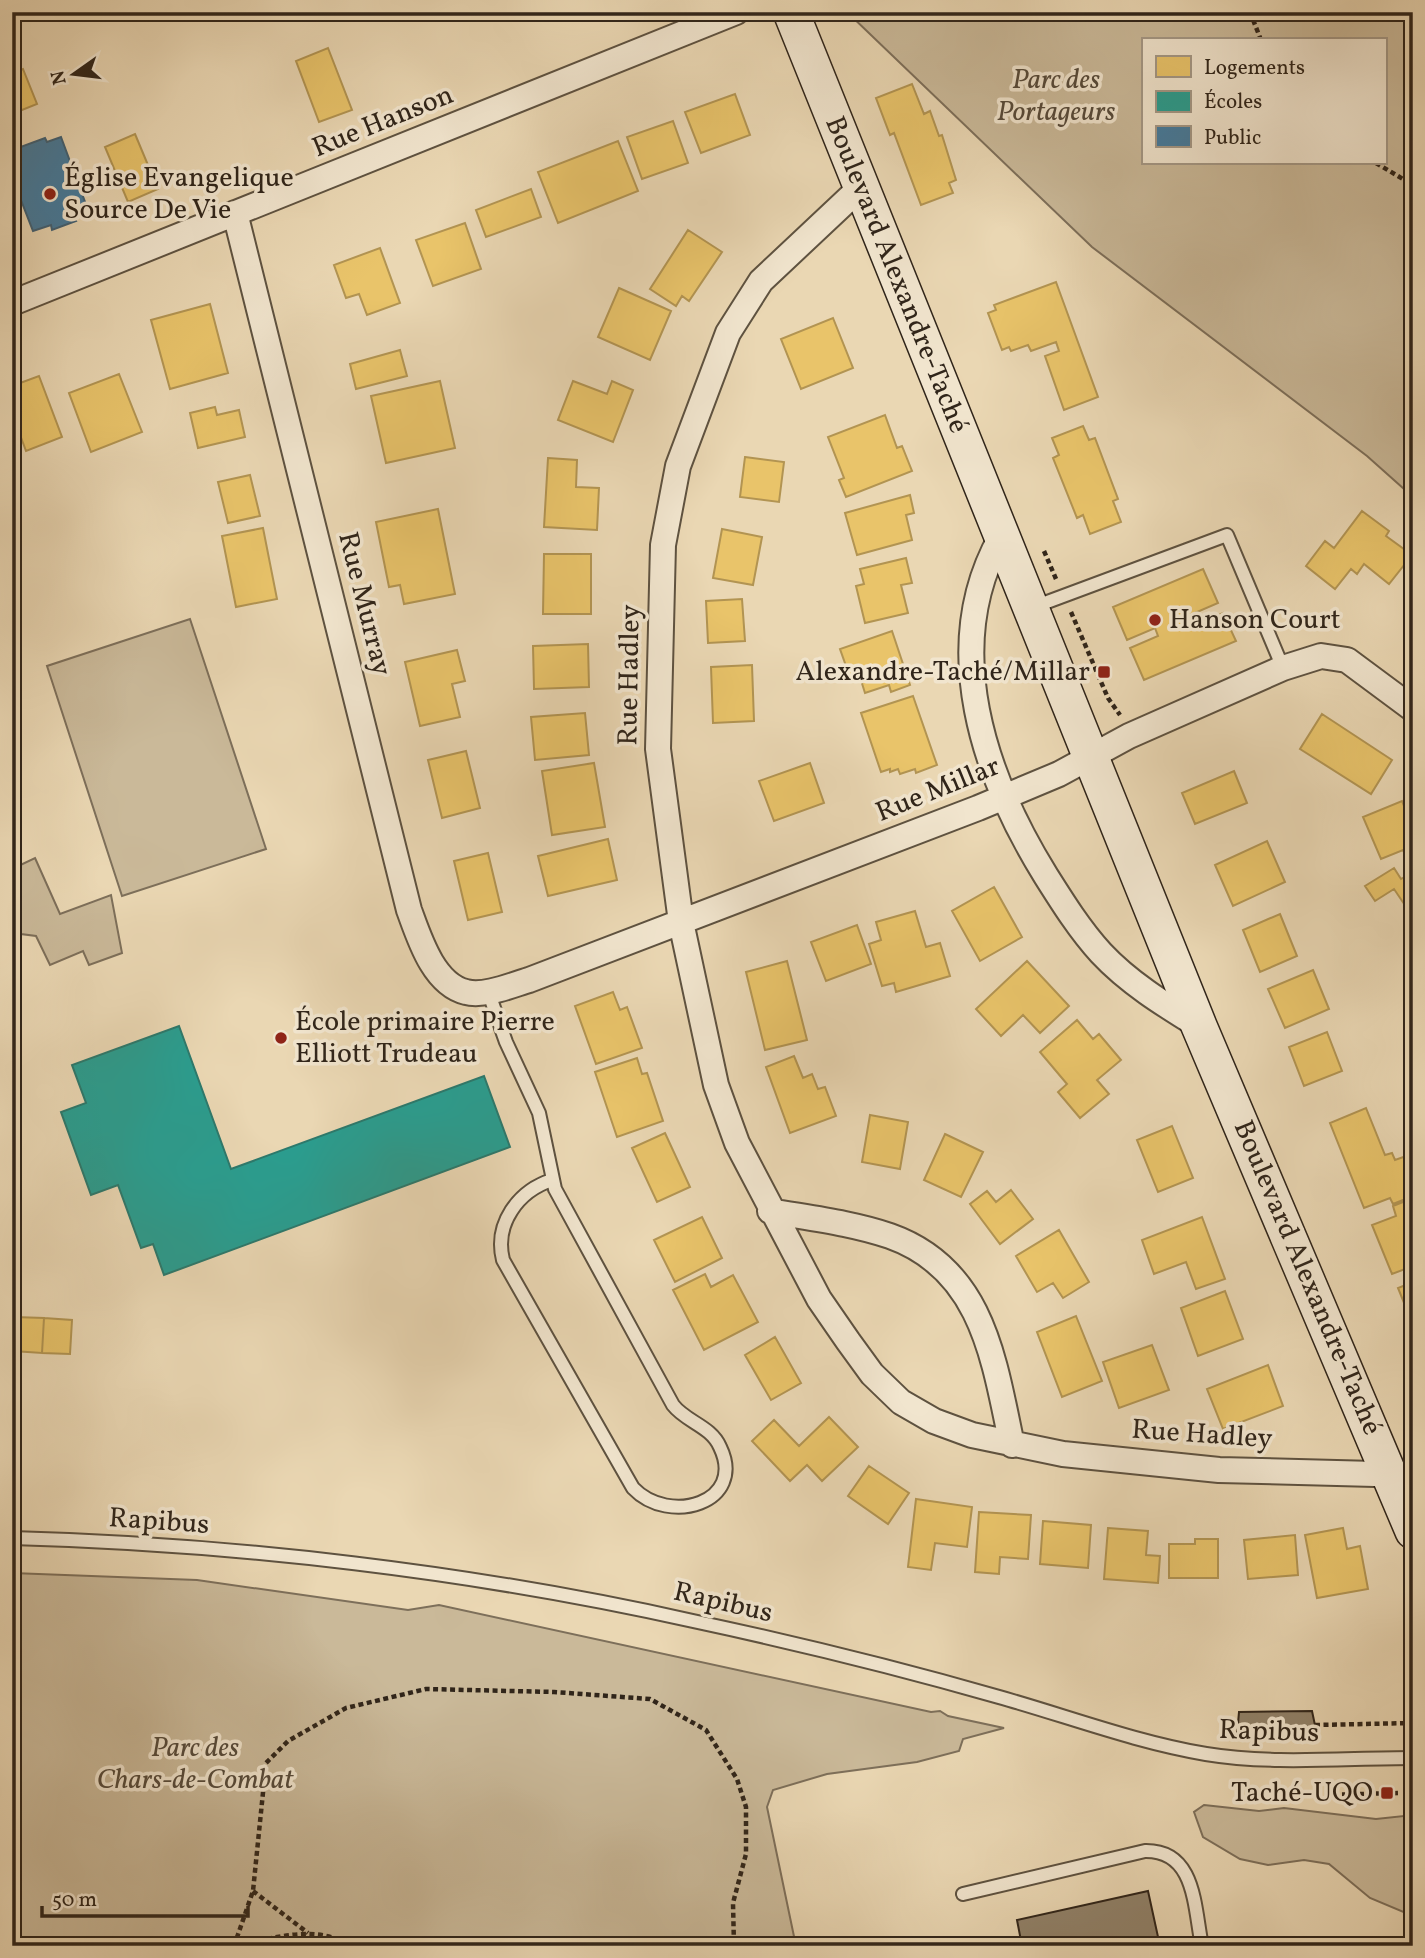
<svg xmlns="http://www.w3.org/2000/svg" width="1425" height="1958" font-family="Vollkorn,serif">
<style>
.green{fill:#cab999;stroke:#7d6f5a;stroke-width:2;fill-rule:evenodd}
.homes{fill:#e9c46a;stroke:#b29452;stroke-width:2}
.schools{fill:#2a9d8f;stroke:#2c796c;stroke-width:2}
.public{fill:#457b9d;stroke:#3f6176;stroke-width:2}
.building{fill:#91826a;stroke:#30251a;stroke-width:2}
.lines{fill:none;stroke-linecap:round;stroke-linejoin:round}
.lane-casing{stroke:#5e5240;stroke-width:16}
.street-casing{stroke:#5e5240;stroke-width:28}
.secondary-casing{stroke:#30251a;stroke-width:38}
.path{stroke:#30251a;stroke-width:4.5;stroke-dasharray:5 3.5;stroke-linecap:butt}
.lane{stroke:#f1e5ce;stroke-width:12}
.street{stroke:#f1e5ce;stroke-width:24}
.secondary{stroke:#f1e5ce;stroke-width:35}
.poi-dot{fill:#8f2418;stroke:#f1e5ce;stroke-width:2.5}
.labels{text-anchor:middle;dominant-baseline:central;stroke-width:7;stroke-linejoin:round;paint-order:stroke}
.park-label{font-size:28px;font-style:italic;fill:#564a3a;stroke:#f1e5ce}
.street-label{font-size:28px;fill:#30251a;stroke:#f1e5ce}
.poi-label{font-size:28px;fill:#30251a;stroke:#f1e5ce;text-anchor:start}
</style>
<rect width="100%" height="100%" fill="#ead7b3"/>
<filter id="stains"><feTurbulence type="fractalNoise" baseFrequency=".00286" numOctaves="4"/><feColorMatrix values="0 0 0 0 .2 0 0 0 0 .09 0 0 0 0 .02 0 0 0 .5 -.17"/></filter>
<radialGradient id="worn" r=".72"><stop offset=".6" stop-color="#630" stop-opacity="0"/><stop offset="1" stop-color="#630" stop-opacity=".3"/></radialGradient>
<path class="green" d="M847,12H1413V497L1367,456L1092,247ZM1143,40H1385V163H1143Z
M190,619L266,849L122,896L47,666Z
M35,858L60,914L111,895L122,953L89,965L83,951L50,965L36,936L21,934L12,902V869Z
M12,1573L197,1580L408,1610L439,1605L931,1712L940,1711L948,1716L1004,1728L963,1739L959,1751L917,1762L827,1774L773,1790L767,1807L796,1946H12Z
M1204,1805L1259,1811L1284,1808L1376,1819L1413,1815V1916L1370,1898L1329,1864L1304,1860L1268,1865L1240,1859L1203,1837L1194,1812Z"/>
<path class="homes" d="M328,48L352,110L319,122L296,61Z
M23,69L37,104L12,114V73Z
M912,84L924,114L930,111L939,136L942,135L956,180L949,183L953,193L921,205L894,133L890,135L876,98Z
M735,94L750,135L701,153L685,112Z
M673,121L688,163L642,179L627,137Z
M135,134L158,189L128,202L105,147Z
M618,141L638,191L558,223L538,172Z
M531,189L541,217L486,237L476,210Z
M465,223L481,269L433,286L416,240Z
M688,230L722,252L689,301L682,296L676,306L650,289Z
M380,248L400,303L367,315L359,294L346,298L334,265Z
M1056,282L1098,397L1064,410L1045,356L1059,351L1056,342L1031,351L1028,345L1011,351L1009,347L1002,350L988,313L996,310L994,305Z
M619,288L671,311L650,360L598,337Z
M210,304L228,373L170,389L151,320Z
M833,318L853,368L801,389L781,339Z
M400,350L407,376L356,389L350,364Z
M119,374L142,432L91,452L69,393Z
M39,376L62,437L26,451L12,413V386Z
M440,381L455,448L386,463L371,396Z
M573,381L607,394L612,381L633,390L613,442L558,420Z
M215,407L217,415L239,410L245,437L198,448L190,413Z
M885,415L897,448L902,446L912,471L846,497L839,480L844,478L828,437Z
M1083,426L1089,440L1095,438L1118,499L1113,501L1121,522L1090,534L1083,515L1077,518L1053,458L1059,455L1052,438Z
M745,457L784,462L779,502L740,497Z
M548,458L577,460L576,487L599,488L597,530L544,527Z
M250,475L260,516L228,523L218,482Z
M910,495L914,513L906,515L912,540L857,555L845,513Z
M438,509L455,594L404,604L400,585L389,587L376,522Z
M1362,511L1389,531L1386,536L1412,555L1389,584L1364,564L1357,574L1351,569L1335,589L1306,566L1325,541L1334,548Z
M263,528L277,599L236,607L222,536Z
M722,529L762,537L753,585L713,578Z
M544,554H591V614H543Z
M906,558L912,583L901,585L908,613L865,623L856,586L864,584L860,569Z
M1203,569L1218,603L1190,615L1194,625L1223,613L1236,641L1144,680L1130,648L1158,636L1155,628L1127,640L1113,607Z
M742,599L745,641L708,643L706,601Z
M892,631L910,685L891,692L889,685L865,693L860,677L851,680L840,649Z
M588,644L589,687L534,689L533,646Z
M457,650L465,681L452,684L460,717L420,726L405,662Z
M752,665L754,721L713,723L711,667Z
M913,696L937,765L916,773L915,769L900,774L898,769L890,772V769L881,772L861,713Z
M585,713L589,755L535,760L531,717Z
M1322,714L1392,760L1371,794L1300,749Z
M466,751L480,808L442,818L428,760Z
M594,763L605,827L552,835L542,771Z
M810,763L824,803L774,821L759,781Z
M1234,771L1247,803L1195,824L1182,793Z
M1402,801L1408,816L1413,814V854L1406,857L1403,850L1381,859L1363,817Z
M608,839L617,880L548,896L538,856Z
M1267,841L1285,882L1233,906L1215,865Z
M488,853L502,912L468,920L454,861Z
M1394,868L1401,879L1413,872V917L1394,889L1375,901L1365,886Z
M994,887L1022,937L980,961L952,911Z
M915,911L926,947L940,943L950,976L896,992L894,983L882,986L869,944L881,940L876,922Z
M1280,914L1297,956L1260,972L1243,930Z
M857,925L871,964L826,981L811,942Z
M787,961L807,1040L765,1050L746,972Z
M1027,961L1069,1006L1040,1033L1023,1015L1001,1036L976,1009Z
M1313,970L1329,1009L1285,1028L1268,989Z
M613,992L620,1010L627,1007L642,1048L596,1064L575,1006Z
M1077,1020L1093,1039L1099,1034L1121,1060L1097,1080L1109,1094L1080,1118L1058,1092L1067,1084L1040,1052Z
M1327,1032L1342,1071L1304,1086L1289,1047Z
M794,1056L803,1078L812,1074L818,1089L825,1087L836,1116L790,1133L766,1067Z
M637,1058L642,1074L647,1073L663,1121L617,1137L595,1072Z
M1366,1108L1385,1155L1392,1153L1395,1160L1409,1155L1413,1165V1196L1393,1204L1390,1198L1364,1208L1330,1123Z
M870,1115L908,1122L900,1169L862,1162Z
M1172,1126L1193,1178L1158,1192L1137,1140Z
M665,1133L690,1187L657,1202L632,1148Z
M945,1134L983,1152L961,1197L924,1180Z
M1011,1190L1033,1219L1000,1244L970,1204L987,1191L996,1202Z
M1413,1198V1266L1392,1274L1372,1225L1396,1216L1393,1206Z
M702,1217L722,1258L675,1282L654,1240Z
M1202,1217L1225,1279L1196,1289L1186,1262L1154,1274L1142,1240Z
M1059,1230L1089,1282L1063,1298L1053,1283L1037,1292L1016,1256Z
M12,1263H17V1288H12Z
M705,1274L711,1287L733,1275L758,1322L704,1350L673,1290Z
M1413,1282V1325L1398,1288Z
M1225,1291L1243,1339L1198,1356L1181,1308Z
M1076,1316L1102,1381L1062,1397L1037,1332Z
M14,1317L44,1318L42,1353L13,1351Z
M44,1318L72,1320L70,1354L42,1353Z
M775,1337L801,1383L771,1400L745,1355Z
M1152,1345L1169,1390L1119,1408L1103,1362Z
M1268,1365L1283,1406L1223,1429L1207,1389Z
M829,1417L858,1447L822,1481L807,1465L790,1481L752,1441L774,1420L799,1446Z
M869,1466L909,1493L888,1524L848,1496Z
M916,1499L972,1507L967,1547L935,1543L931,1570L908,1567Z
M979,1512L1031,1515L1028,1559L1000,1557L999,1574L975,1572Z
M1043,1521L1091,1525L1088,1568L1040,1564Z
M1108,1528L1148,1531L1146,1555L1160,1556L1158,1583L1104,1579Z
M1343,1528L1347,1549L1360,1546L1368,1589L1317,1598L1305,1535Z
M1295,1535L1298,1575L1248,1579L1244,1540Z
M1195,1539H1218V1578H1169V1544H1195Z"/>
<path class="schools" d="M179,1026L231,1169L484,1076L510,1147L164,1275L153,1244L141,1248L118,1185L91,1195L61,1112L86,1103L72,1065Z"/>
<path class="public" d="M61,137L88,210L73,216L76,221L52,230L51,225L33,231L12,177V156L17,154L15,149L45,138L47,142Z"/>
<path class="building" d="M1312,1711L1316,1730L1237,1735L1239,1712Z
M1148,1891L1160,1946H1022L1017,1920Z"/>
<g class="lines">
<defs>
<path id="lane" d="M1031,608L1227,535L1283,668
M488,991L506,1042L539,1113L555,1189L673,1405C686,1422 711,1426 720,1447C747,1503 669,1526 633,1488L503,1260C494,1224 518,1191 552,1180
M12,1538C237,1544 474,1572 693,1621C796,1643 898,1668 999,1697C1067,1716 1135,1742 1206,1754C1273,1765 1344,1758 1413,1758
M963,1894L1145,1851C1196,1850 1194,1907 1202,1946"/>
<path id="street" d="M861,187L761,281L728,333L678,466L663,545L658,749L681,922L716,1085L737,1143L819,1299L848,1341L872,1374L901,1402L934,1421L972,1435L1063,1454L1219,1470L1413,1475
M235,213L409,910C419,937 433,984 466,992C484,997 512,985 529,980L978,808L1059,774L1129,736L1283,668L1321,656L1347,660L1413,709
M12,303L736,12
M1001,537C939,647 984,776 1046,876C1063,903 1080,930 1101,953C1129,983 1165,1005 1199,1026
M770,1211C809,1218 852,1223 890,1236C983,1269 994,1360 1012,1445"/>
<path id="secondary" d="M791,12L1199,1026L1413,1531"/>
</defs>
<use href="#lane" class="lane-casing"/>
<use href="#street" class="street-casing"/>
<use href="#secondary" class="secondary-casing"/>
<path class="path" d="M1250,12L1261,40
M1376,163L1413,185
M1044,551L1056,579
M1071,612L1108,698L1120,715
M1315,1725L1413,1723
M1325,1795L1398,1793
M253,1891L308,1933
M234,1946L253,1891L266,1763L288,1741L346,1708L426,1689L554,1692L650,1699L706,1730L737,1779L746,1807V1854L733,1903L734,1946
M234,1946C271,1939 317,1923 350,1946"/>
<use href="#lane" class="lane"/>
<use href="#street" class="street"/>
<use href="#secondary" class="secondary"/>
</g>
<g class="poi-dot">
<circle cx="50" cy="194" r="7"/>
<circle cx="1155" cy="620" r="7"/>
<rect x="1097" y="665" width="14" height="14" rx="3.5"/>
<circle cx="281" cy="1038" r="7"/>
<rect x="1380" y="1786" width="14" height="14" rx="3.5"/>
</g>
<g class="labels">
<g class="park-label">
<text x="1056" y="80">Parc des<tspan x="1056" dy="32">Portageurs</tspan></text>
<text x="195" y="1748">Parc des<tspan x="195" dy="32">Chars-de-Combat</tspan></text>
</g>
<g class="street-label">
<text transform="translate(383 122) rotate(-22)">Rue Hanson</text>
<text transform="translate(896 275) rotate(68)">Boulevard Alexandre-Taché</text>
<text transform="translate(364 604) rotate(76)">Rue Murray</text>
<text transform="translate(630 675) rotate(-89)">Rue Hadley</text>
<text transform="translate(938 790) rotate(-22)">Rue Millar</text>
<text transform="translate(1307 1278) rotate(67)">Boulevard Alexandre-Taché</text>
<text transform="translate(1202 1435) rotate(4)">Rue Hadley</text>
<text transform="translate(159 1522) rotate(4)">Rapibus</text>
<text transform="translate(723 1603) rotate(13)">Rapibus</text>
<text transform="translate(1269 1732) rotate(2)">Rapibus</text>
</g>
<g class="poi-label">
<text x="64" y="178">Église Evangelique<tspan x="64" dy="32">Source De Vie</tspan></text>
<text x="1169" y="620">Hanson Court</text>
<text x="1090" y="672" text-anchor="end">Alexandre-Taché/Millar</text>
<text x="295" y="1022">École primaire Pierre<tspan x="295" dy="32">Elliott Trudeau</tspan></text>
<text x="1373" y="1793" text-anchor="end">Taché-UQO</text>
</g>
</g>
<rect width="1425" height="1958" fill="none" stroke="#ead7b3" stroke-width="42"/>
<rect x="14" y="14" width="1397" height="1930" fill="none" stroke="#30251a" stroke-width="3.5"/>
<rect x="21" y="21" width="1383" height="1916" fill="none" stroke="#30251a" stroke-width="2"/>
<rect x="1142" y="38" width="245" height="126" fill="#f1e5ce" stroke="#a49886" stroke-width="2"/>
<rect x="1156" y="56" width="35" height="21" fill="#e9c46a" stroke="#a49886" stroke-width="2"/>
<text x="1204" y="74" font-size="21" fill="#30251a">Logements</text>
<rect x="1156" y="91" width="35" height="21" fill="#2a9d8f" stroke="#a49886" stroke-width="2"/>
<text x="1204" y="108" font-size="21" fill="#30251a">Écoles</text>
<rect x="1156" y="126" width="35" height="21" fill="#457b9d" stroke="#a49886" stroke-width="2"/>
<text x="1204" y="144" font-size="21" fill="#30251a">Public</text>
<g transform="translate(74 74) rotate(256)" stroke="#f1e5ce" stroke-width="5" paint-order="stroke">
<path d="M0-5L12 26L0 18L-12 26Z" fill="#30251a"/>
<text y="-10" font-size="19" font-weight="bold" text-anchor="middle" fill="#30251a">N</text>
</g>
<path d="M42 1906v10h206v-10" fill="none" stroke="#30251a" stroke-width="3.5"/>
<text x="52" y="1906" font-size="21" fill="#30251a" stroke="#f1e5ce" stroke-width="5" paint-order="stroke">50 m</text>
<rect width="100%" height="100%" filter="url(#stains)"/>
<rect width="100%" height="100%" fill="url(#worn)"/>
</svg>
